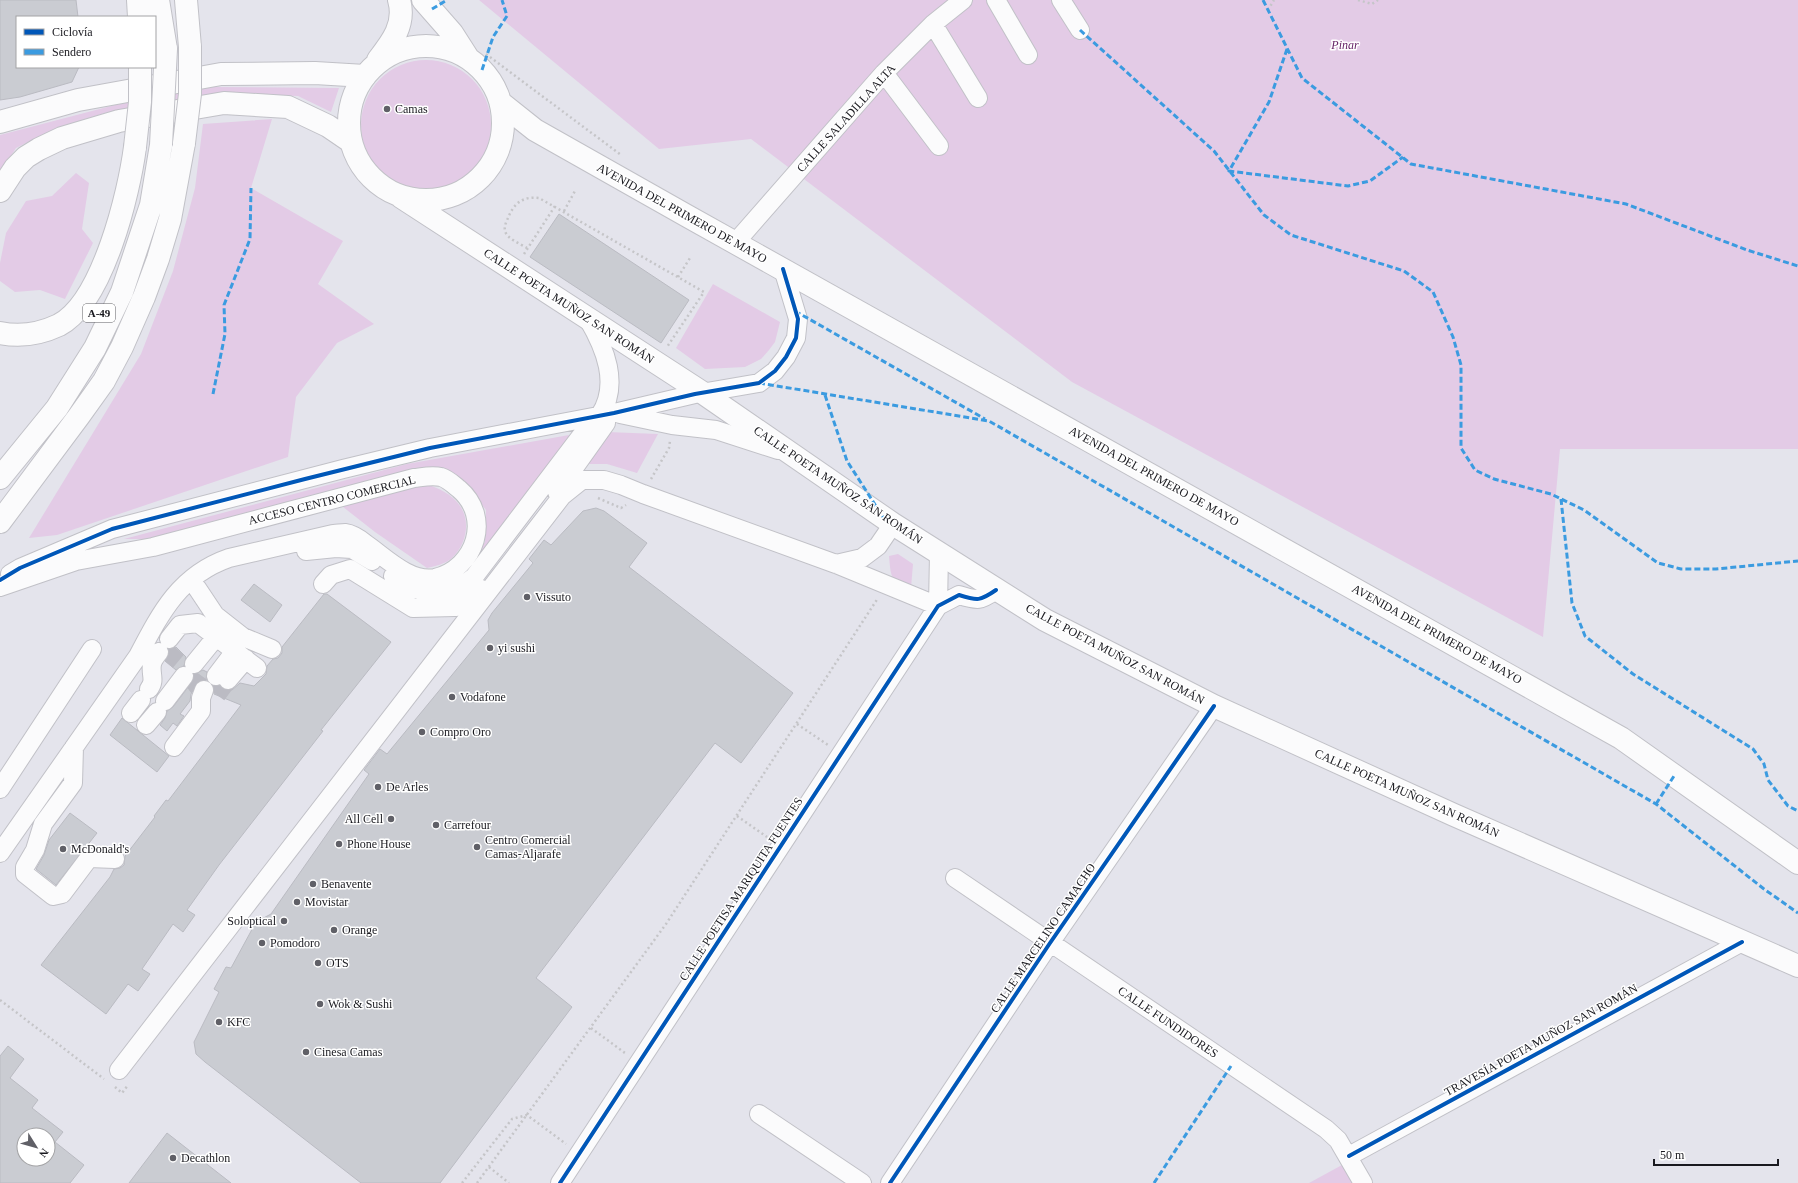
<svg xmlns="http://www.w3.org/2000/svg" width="1798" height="1183" font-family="'Times New Roman',serif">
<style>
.green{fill:#e3cbe6}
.building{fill:#caccd2;stroke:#babbc2;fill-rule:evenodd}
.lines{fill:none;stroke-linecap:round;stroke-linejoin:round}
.minor-tunnel{stroke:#bbbbc3;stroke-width:18;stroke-dasharray:18 9;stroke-linecap:butt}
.minor-casing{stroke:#c1c1c7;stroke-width:20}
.major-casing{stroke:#c1c1c7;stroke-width:24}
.highway-casing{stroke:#c1c1c7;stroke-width:24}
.path{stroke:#c5c5c8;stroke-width:2.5;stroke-dasharray:2 3;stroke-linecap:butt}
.minor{stroke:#fbfbfc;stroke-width:18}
.major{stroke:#fbfbfc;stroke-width:22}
.highway{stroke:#fbfbfc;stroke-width:22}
.highway-bridge-casing{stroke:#c1c1c7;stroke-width:24;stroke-linecap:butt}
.highway-bridge{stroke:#fbfbfc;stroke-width:22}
.quiet{stroke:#3b9be0;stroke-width:3;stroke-dasharray:6 3;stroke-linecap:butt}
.cycleway-casing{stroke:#fff;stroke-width:6}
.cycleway{stroke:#0057b8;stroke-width:4}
.poi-dot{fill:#606067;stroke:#fff;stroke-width:1.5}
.labels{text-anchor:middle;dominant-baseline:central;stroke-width:3;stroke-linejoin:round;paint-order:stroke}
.shield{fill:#fff;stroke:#5e5e62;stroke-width:1}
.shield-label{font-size:11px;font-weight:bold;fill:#19191f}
.park-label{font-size:12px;font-style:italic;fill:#662467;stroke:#fff}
.poi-label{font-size:12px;fill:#19191f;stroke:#fff;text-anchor:start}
.street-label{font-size:12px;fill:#19191f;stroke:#fff}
</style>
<rect width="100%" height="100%" fill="#e4e4ec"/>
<path class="green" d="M479,0H1798V449H1560L1543,637L1072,382L751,139L659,149Z
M361 125a65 65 0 1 1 130 0a65 65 0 1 1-130 0Z
M214,87L339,88L331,112L298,96L215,93L108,112L56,128L16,148L0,172V135L115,105Z
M272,119L251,188L343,241L318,284L374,324L337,343L296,397L288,457L57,535L29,538L141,354L173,271L195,188L203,124Z
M76,173L89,183L82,229L93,243L65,299L40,290L15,292L0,281V263L6,233L26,201L52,196Z
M713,284L780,322L775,342L769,350L761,359L745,367L705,369L676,348Z
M607,432L658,434L637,473L607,464H588Z
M569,435L564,451L477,565L455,585H429L468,566L485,542L486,510L466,484L440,470L154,539H124L407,464Z
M426,484C438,488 452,494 460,506C471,522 466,544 453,557C446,564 435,566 427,568L375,532L338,503Z
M898,554L913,564L911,588C890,582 891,577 889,556Z
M1342,1165L1353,1183H1309Z"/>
<path class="building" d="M0,0H76L78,17H17V67H79L72,82L20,97L0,100Z
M559,214L689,300L661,343L530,257Z
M596,508L604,511L647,543L629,567L793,693L741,763L715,743L536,978L572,1007L440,1183H361L205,1062L196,1054L194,1042L219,992L214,989L226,967L231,968L256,922L271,914L369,774L364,770L380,749L387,754L489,630L488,620L492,613L533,563L529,559L544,540L551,545L583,511Z
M254,584L282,605L270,622L241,600Z
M324,594H327L391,642L321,730L323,731L219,865L187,910L195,915L183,932L173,924L142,969L150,974L138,991L128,984L106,1014L41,965L110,877L114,869L120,868L124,865L125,856L155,817L154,816L166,800L168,801L241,705L214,694L213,686H220L226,690H232L240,683L254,686L266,674L267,666L273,659L278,658L282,653V647Z
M176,647L186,657L184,666L176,670L165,661L169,654V649Z
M203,670L207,672L206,680L197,682L191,694L190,701L180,714L184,716L177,726L173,723L167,731L160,725L165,718L167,711L173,707L192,682L194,674Z
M122,718L169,756L157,772L110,735Z
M70,813L97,833L56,885L36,869L44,855L49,840Z
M8,1046L24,1059L10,1078L38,1100L32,1108L63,1132L55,1142L84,1165L70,1183H0V1056ZM24,1135H48V1159H24Z
M167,1133L231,1183H129Z"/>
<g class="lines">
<path class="minor-tunnel" d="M166,662L177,649
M186,686L198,677L203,670
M217,695L228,680"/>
<defs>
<path id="minor" d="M996,0L1028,55
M1061,0L1080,30
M933,24L978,98
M884,73L939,146
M735,243L884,73L933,24L963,0
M620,414L672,425L716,430L778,450
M557,492L606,423
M306,551L336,548L352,549L372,561
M836,564L862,558L878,546L893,524
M10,574L20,568L112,529L343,469L430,448L614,413L695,394L759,383L775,371L786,357L796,338L798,319L783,269
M393,576C422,597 444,600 474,577L581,436C587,430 594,423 600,415C620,384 605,348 588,319
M323,584L331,575L350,569L413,608L455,607L476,597L481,589
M0,587L76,561L153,547L414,478C423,477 432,475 441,477C448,479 454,485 459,489C492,517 476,568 435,578C410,583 385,557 366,544C360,539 353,534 345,533C341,533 337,534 333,534L229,558C180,575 161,612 138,656
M197,588L215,615L243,637L272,649
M938,606L939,554
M169,639L180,625L198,623L257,668
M194,664L216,637
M216,676L235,651
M228,680L246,659
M149,689C156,680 150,674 152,664C153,659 156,656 159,652
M165,701L184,676
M131,713L141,700
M146,725L157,712
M74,747L73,783L43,824L35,850L25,867V874L53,896L62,894L89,858L115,859
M174,747L201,711V698L204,690
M0,789L92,649
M0,853L138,656L145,648
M955,878L1326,1129L1338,1140L1363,1183
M119,1070L562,496L582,480H604L621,485L643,494L836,564L938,606L959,595C978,601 980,601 996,590
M759,1114L862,1183
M1349,1156L1742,942
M560,1183L938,606
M890,1183L1050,943L1214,706"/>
<path id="major" d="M423,0L452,33L468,58
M349 123a77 77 0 1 1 154 0a77 77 0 1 1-154 0Z
M378,60C392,42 406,24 399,0
M501,103L535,130L689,217L1621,738L1798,863
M0,122L78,100L221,74L315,73L365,76
M0,191L15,168L26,157L39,149L62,138L119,121L224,103L288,107L328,126L350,141
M401,197L703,393L893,524L1045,620L1214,706L1454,815L1798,966"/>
<path id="highway" d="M138,0L139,17
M158,0L166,49
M186,0L190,47
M0,333C20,337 40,334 59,325C103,302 129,193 135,147
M0,478L57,408L95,348L122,292L151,205L161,145
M0,522L79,416L104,381L122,347L144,297L158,259L170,219L184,143"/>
</defs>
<use href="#minor" class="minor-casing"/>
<use href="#major" class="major-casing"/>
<use href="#highway" class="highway-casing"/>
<path class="path" d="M1358,0L1372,4L1378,0
M1268,10L1274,0
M486,54L621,155
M564,211L575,191
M527,248C521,244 507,239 505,231C504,227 506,222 508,218C514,203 523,196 539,198L704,292L667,347
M524,254L555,206
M678,277L690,258
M651,479L669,448L670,441
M598,498L621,508L626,505
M797,724L828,745
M737,816L767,837
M0,1000L104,1079
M591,1028L625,1053
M115,1087L122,1093L128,1085
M489,1167L509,1183
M462,1183L512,1119L527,1115L566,1144
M477,1183L666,924L878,598"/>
<use href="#minor" class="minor"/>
<use href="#major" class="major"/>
<use href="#highway" class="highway"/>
<defs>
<path id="highway-bridge" d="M184,143L190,94V47
M161,145L166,49
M135,147L140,102V67"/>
</defs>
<use href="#highway-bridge" class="highway-bridge-casing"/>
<use href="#highway-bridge" class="highway-bridge"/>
<path class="quiet" d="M1263,0L1302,78L1411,164L1626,204L1747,250L1798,266
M432,9L447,0
M1080,30L1214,151L1264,215L1291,235L1404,271L1433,292L1453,337L1461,365V448L1475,470L1494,479L1551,494L1584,510L1658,563L1681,569H1716L1798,561
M1287,49L1269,102L1229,171L1348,186L1370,181L1403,157
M482,70L493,37L507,16L502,0
M795,311L985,419
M759,383L989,421L1656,804L1764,889L1798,913
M213,394L225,334L224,305L250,239L251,188
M825,395L847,461L883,517
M1561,499L1572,603L1585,636L1633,674L1753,749L1764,764L1768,780L1788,806L1798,811
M1656,804L1674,776
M1154,1183L1231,1066"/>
<defs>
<path id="cycleway" d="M0,580L20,568L112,529L305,479L430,448L614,413L695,394L759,383L775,371L786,357L796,338L798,319L783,269
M1349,1156L1742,942
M560,1183L938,606L959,595C978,601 980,601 996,590
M890,1183L1050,943L1214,706"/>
</defs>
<use href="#cycleway" class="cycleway-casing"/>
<use href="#cycleway" class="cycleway"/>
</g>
<g class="poi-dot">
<circle cx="387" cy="109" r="4"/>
<circle cx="527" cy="597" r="4"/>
<circle cx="490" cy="648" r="4"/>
<circle cx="452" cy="697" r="4"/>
<circle cx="422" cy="732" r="4"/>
<circle cx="378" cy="787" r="4"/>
<circle cx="391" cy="819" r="4"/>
<circle cx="436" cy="825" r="4"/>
<circle cx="339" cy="844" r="4"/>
<circle cx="477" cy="847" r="4"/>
<circle cx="63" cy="849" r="4"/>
<circle cx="313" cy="884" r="4"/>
<circle cx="297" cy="902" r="4"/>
<circle cx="284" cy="921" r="4"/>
<circle cx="334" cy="930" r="4"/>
<circle cx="262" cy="943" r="4"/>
<circle cx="318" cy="963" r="4"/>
<circle cx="320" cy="1004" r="4"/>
<circle cx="219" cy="1022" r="4"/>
<circle cx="306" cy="1052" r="4"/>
<circle cx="173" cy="1158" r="4"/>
</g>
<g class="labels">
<rect class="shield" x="83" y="304" width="32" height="18" rx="3"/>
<g class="shield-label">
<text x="99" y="313">A-49</text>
</g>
<g class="park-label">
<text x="1345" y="45">Pinar</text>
</g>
<g class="poi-label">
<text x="395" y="109">Camas</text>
<text x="535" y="597">Vissuto</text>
<text x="498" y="648">yi sushi</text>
<text x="460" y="697">Vodafone</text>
<text x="430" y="732">Compro Oro</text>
<text x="386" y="787">De Arles</text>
<text x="383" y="819" text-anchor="end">All Cell</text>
<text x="444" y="825">Carrefour</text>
<text x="485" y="840">Centro Comercial<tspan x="485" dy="14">Camas-Aljarafe</tspan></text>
<text x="347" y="844">Phone House</text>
<text x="71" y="849">McDonald's</text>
<text x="321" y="884">Benavente</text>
<text x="305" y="902">Movistar</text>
<text x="276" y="921" text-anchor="end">Soloptical</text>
<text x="342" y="930">Orange</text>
<text x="270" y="943">Pomodoro</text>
<text x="326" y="963">OTS</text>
<text x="328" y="1004">Wok &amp; Sushi</text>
<text x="227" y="1022">KFC</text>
<text x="314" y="1052">Cinesa Camas</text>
<text x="181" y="1158">Decathlon</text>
</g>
<g class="street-label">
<text transform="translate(846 118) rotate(-48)">CALLE SALADILLA ALTA</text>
<text transform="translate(682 213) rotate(29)">AVENIDA DEL PRIMERO DE MAYO</text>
<text transform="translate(569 306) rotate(33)">CALLE POETA MUÑOZ SAN ROMÁN</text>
<text transform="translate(1154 476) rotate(29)">AVENIDA DEL PRIMERO DE MAYO</text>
<text transform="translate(838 485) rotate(34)">CALLE POETA MUÑOZ SAN ROMÁN</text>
<text transform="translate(332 500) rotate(-14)">ACCESO CENTRO COMERCIAL</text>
<text transform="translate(1437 634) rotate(29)">AVENIDA DEL PRIMERO DE MAYO</text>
<text transform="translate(1115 654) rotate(28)">CALLE POETA MUÑOZ SAN ROMÁN</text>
<text transform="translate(1407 793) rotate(24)">CALLE POETA MUÑOZ SAN ROMÁN</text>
<text transform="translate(741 889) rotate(-57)">CALLE POETISA MARIQUITA FUENTES</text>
<text transform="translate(1043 938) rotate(-56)">CALLE MARCELINO CAMACHO</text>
<text transform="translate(1168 1022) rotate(34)">CALLE FUNDIDORES</text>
<text transform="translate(1541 1040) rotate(-29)">TRAVESÍA POETA MUÑOZ SAN ROMÁN</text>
</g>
</g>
<rect x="16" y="16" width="140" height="52" fill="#ffffff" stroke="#a3a3a5"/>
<rect x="24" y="29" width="20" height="6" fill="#0057b8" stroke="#a3a3a5"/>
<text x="52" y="36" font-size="12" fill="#19191f">Ciclovía</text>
<rect x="24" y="49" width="20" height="6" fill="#3b9be0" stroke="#a3a3a5"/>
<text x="52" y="56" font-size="12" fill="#19191f">Sendero</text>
<g transform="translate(36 1147) rotate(127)"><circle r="19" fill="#ffffff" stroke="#a3a3a5"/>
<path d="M0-3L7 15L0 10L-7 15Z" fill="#606067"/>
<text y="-6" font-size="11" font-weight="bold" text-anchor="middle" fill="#19191f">N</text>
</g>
<path d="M1654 1159v6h124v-6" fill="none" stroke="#19191f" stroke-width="2"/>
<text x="1660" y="1159" font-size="12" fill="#19191f" stroke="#ffffff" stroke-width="3" paint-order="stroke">50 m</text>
</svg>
